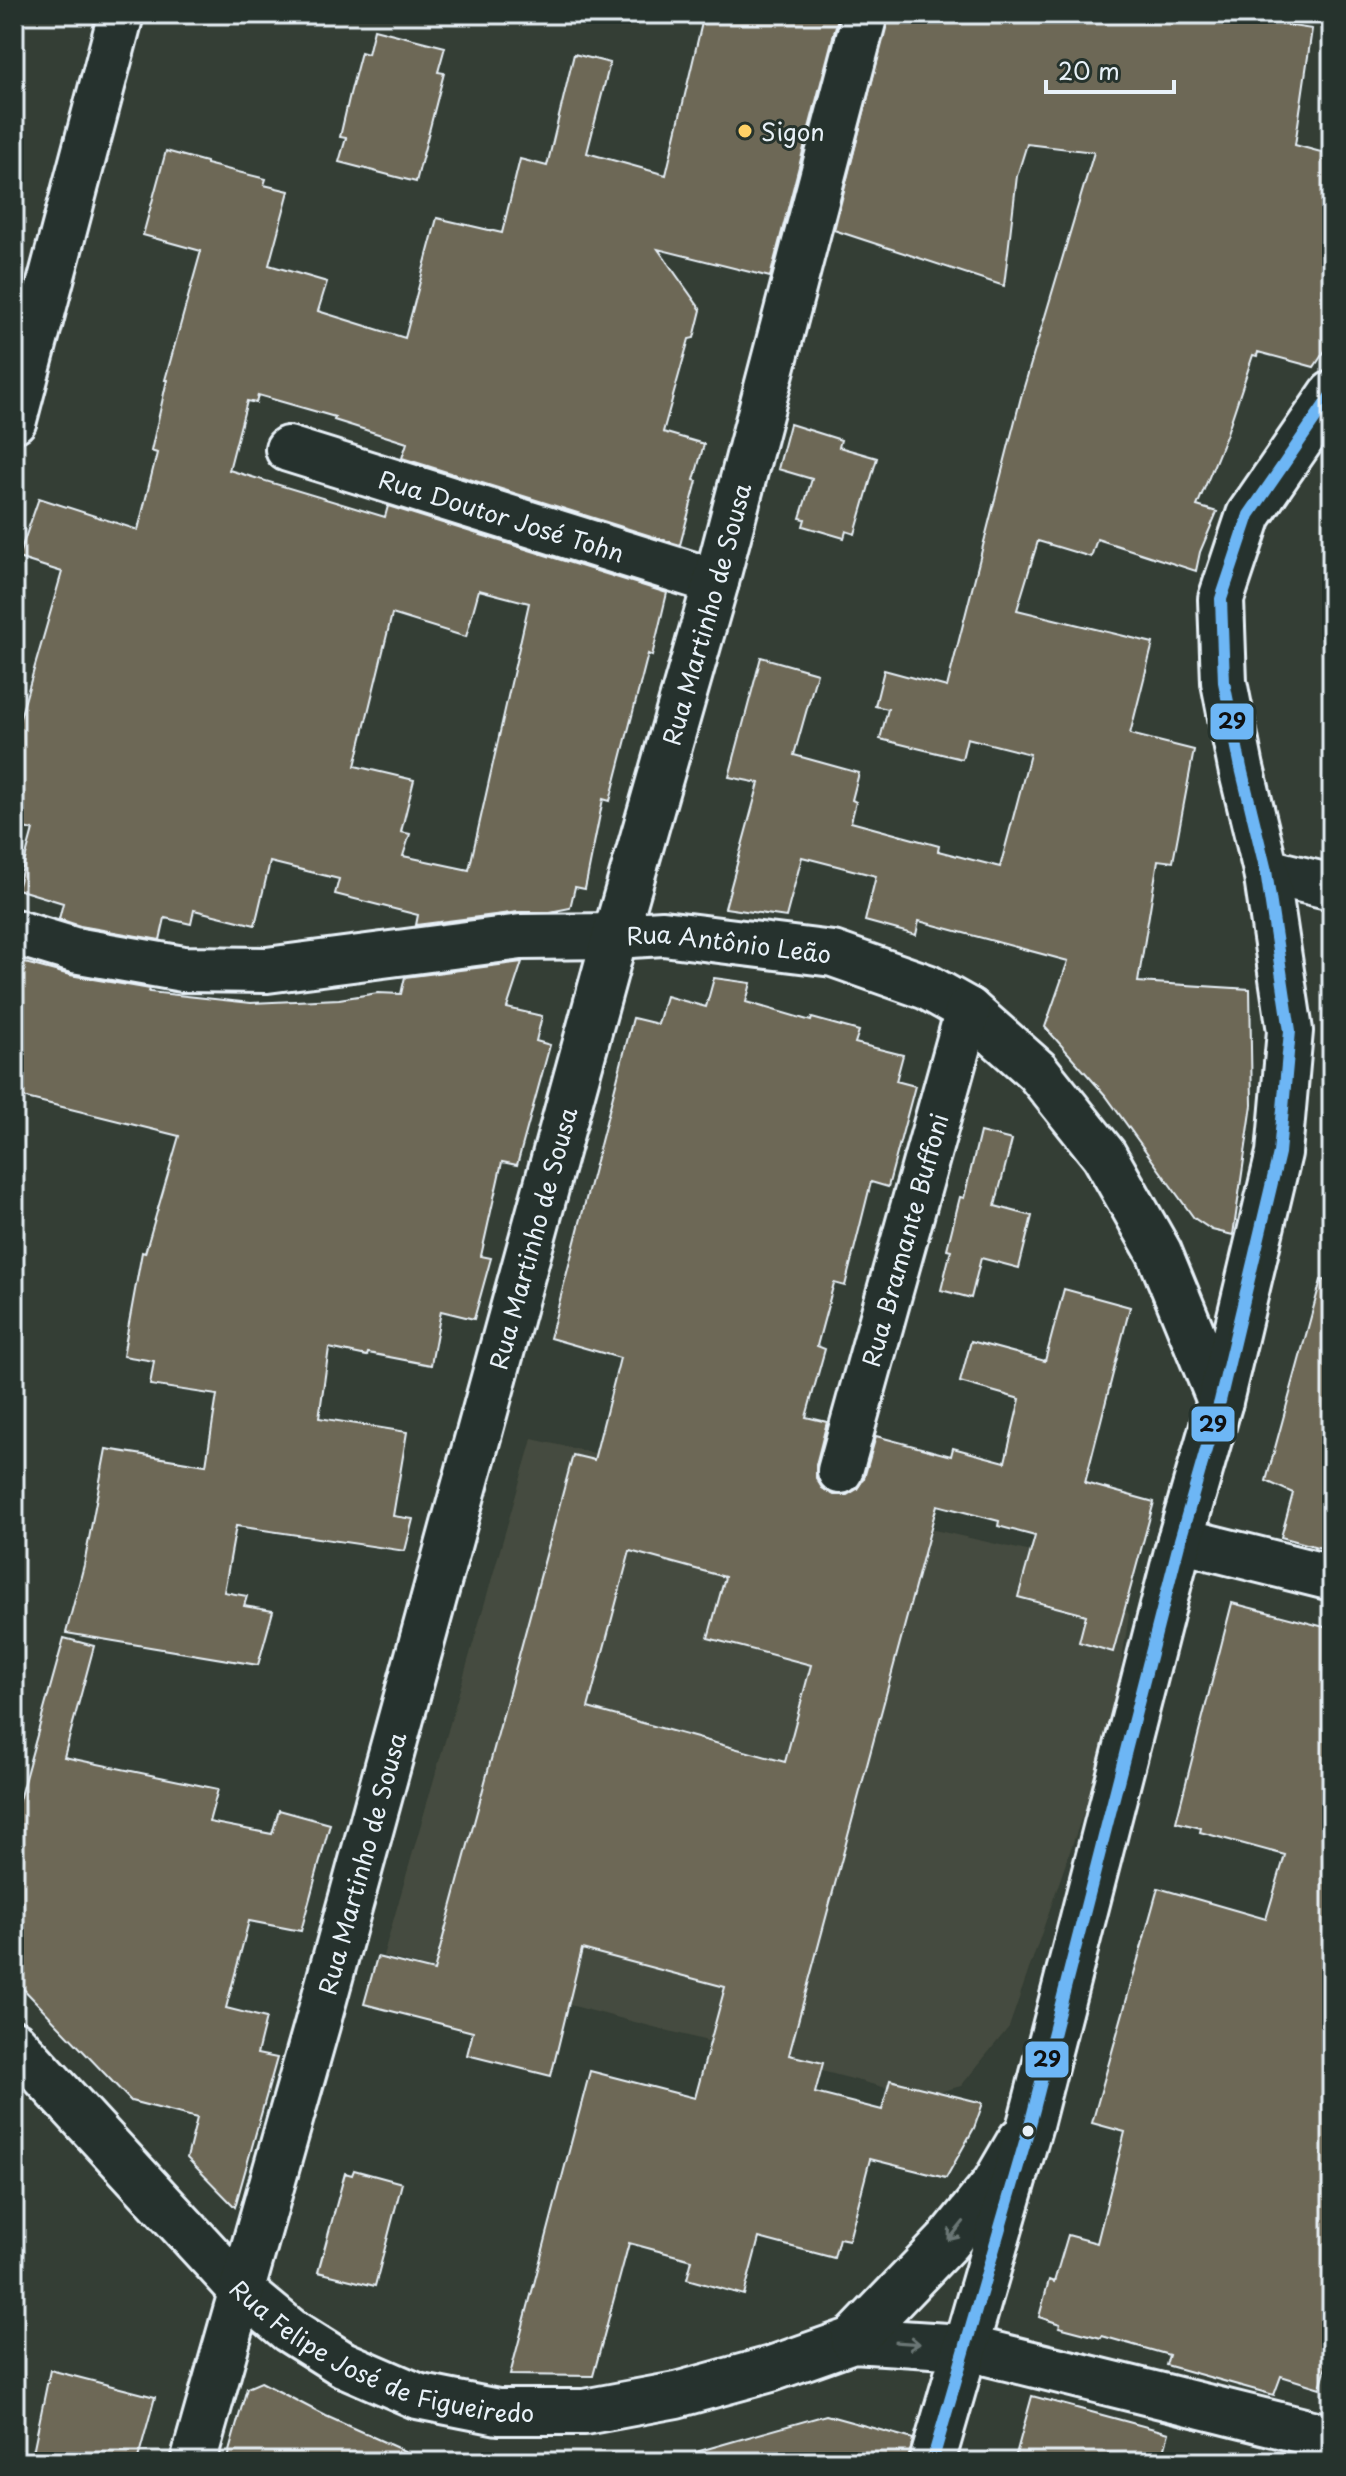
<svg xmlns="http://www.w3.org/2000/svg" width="1346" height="2476" font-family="'Playpen Sans',sans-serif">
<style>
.built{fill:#454b3f}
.building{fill:#6d6856;stroke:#e8f1f8;stroke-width:2;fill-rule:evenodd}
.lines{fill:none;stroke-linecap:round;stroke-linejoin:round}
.street-casing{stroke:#e8f1f8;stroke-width:50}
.secondary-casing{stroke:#e8f1f8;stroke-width:50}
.street{stroke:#26332d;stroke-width:44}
.secondary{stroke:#26332d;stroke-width:44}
.bus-1-casing{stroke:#26332d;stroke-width:18}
.bus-1{stroke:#6db6f5;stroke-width:12}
.oneway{stroke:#6a7674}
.poi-dot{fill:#ffd166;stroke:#26332d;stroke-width:3}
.bus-dot{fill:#e8f1f8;stroke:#26332d;stroke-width:3}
.labels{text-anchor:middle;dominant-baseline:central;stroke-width:6;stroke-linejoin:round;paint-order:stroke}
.poi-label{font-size:24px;fill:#e8f1f8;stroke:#26332d;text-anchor:start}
.street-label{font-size:24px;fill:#e8f1f8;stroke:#26332d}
.line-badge{stroke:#26332d;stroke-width:3}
.pale-badge-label{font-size:22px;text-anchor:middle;font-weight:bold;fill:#111}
</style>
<rect width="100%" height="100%" fill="#343e35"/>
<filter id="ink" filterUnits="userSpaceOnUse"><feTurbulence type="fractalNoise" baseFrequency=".0125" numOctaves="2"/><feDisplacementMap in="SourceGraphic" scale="16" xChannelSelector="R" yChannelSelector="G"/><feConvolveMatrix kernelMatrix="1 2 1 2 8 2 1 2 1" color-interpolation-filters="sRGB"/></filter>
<g filter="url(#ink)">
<path class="built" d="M532,1439L1102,1568L1129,1615L1110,1736L1009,2027L961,2086L921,2097L383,1956Z"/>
<path class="building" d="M704,14H839L770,277L658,249L701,310L694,338L689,339L663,432L704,444L694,480L697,481L680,545L402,458L407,443L334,420L335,417L258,395L256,403L247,401L229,470L385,517L388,506L667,593L652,656L648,654L610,801L603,799L585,889L575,887L570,908L550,912H518L416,925L418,915L335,894L339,879L270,862L255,925L194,910L191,924L165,918L160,940L80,926L59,919L63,903L17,889L33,830L14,826V739L62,572L18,558L39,498L138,530L157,453L151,451L167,380H165L201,251L143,235L166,151L206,162V164L266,179L264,185L289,191L269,265L327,282L318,311L405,338L437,218L502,233L520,159L547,166L574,54L610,63L587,153L666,175ZM479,590L529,603L469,870L403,856L410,834L401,832L414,780L355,766L392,614L466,637Z
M889,14H1232V17L1312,29L1295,145L1332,155V340L1314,367L1258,352L1257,356L1253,355L1226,436L1197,506L1217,512L1200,552L1196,571L1097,539L1091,557L1038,541L1017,610L1153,643L1130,734L1194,750L1173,862L1158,860L1138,982L1250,989L1252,1105L1233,1235L1212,1230L1194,1218L1106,1096L1045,1027L1068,961L919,921L916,935L865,921L876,876L802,857L786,917L725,908L759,783L729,777L761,657L817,673L794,755L859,773L852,800L856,802L851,822L939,846L938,851L1000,867L1030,754L967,738L962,759L880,739L888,709L875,706L884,670L947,687L1021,397L1094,152L1027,144L1017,176L1004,286L834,230Z
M374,29L445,47L438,72L444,73L416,182L339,162L346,138L340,137L350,94L361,52L368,54Z
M790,424L841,440L839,447L877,458L855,534L846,531L844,538L803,526L805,519L800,518L812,479L778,469Z
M14,960L70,975L150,989L149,992L251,1003L339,999L378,993L401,994L405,977L522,962L507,1008L542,1016L536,1041L550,1045L517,1165L502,1162L481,1256L491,1258L474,1319L441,1311L431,1365L368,1353L367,1356L329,1348L319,1418L407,1432L393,1516L413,1519L405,1551L236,1526L224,1592L247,1596L244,1606L273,1611L258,1665L66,1633L84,1565L106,1449L206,1465L217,1395L150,1385L154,1361L123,1356L142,1252L145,1253L179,1136L14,1095Z
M714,978L751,983L746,1002L811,1021L812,1018L859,1031L855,1043L903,1055L896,1081L915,1086L888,1187L871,1182L845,1286L834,1283L817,1346L825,1349L806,1417L827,1422L816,1465V1478L822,1488L834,1495H847L857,1489L864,1478L876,1436L951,1456L953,1448L1005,1462L1020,1399L960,1382L971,1341L1045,1361L1064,1289L1130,1307L1085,1483L1154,1502L1113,1652L1079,1642L1086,1615L1018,1597L1035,1536L998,1526L999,1521L937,1505L789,2055L823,2063L815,2093L882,2110L890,2080L983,2103L974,2128L946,2178L870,2159L849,2240L839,2238L834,2258L759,2238L744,2295L687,2279L692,2260L629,2243L593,2376L510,2375L590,2071L695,2098L725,1987L582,1949L551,2076L467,2055L473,2032L364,2004L377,1957L434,1971L573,1455L594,1460L620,1358L550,1338L633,1018L658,1024L666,996L706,1007ZM630,1551L725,1577L708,1638L811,1665L785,1762L588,1708Z
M980,1132L1012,1140L995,1206L1032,1216L1019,1268L981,1258L971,1298L941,1290L951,1250L947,1249L960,1197L964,1198Z
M1321,1280L1332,1281V1551L1281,1537L1293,1493L1266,1481Z
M1232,1603L1332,1629V2345L1320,2388L1281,2376L1274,2395L1166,2365L1169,2355L1102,2336L1101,2338L1059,2327L1060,2324L1039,2317L1049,2280L1054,2282L1068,2235L1097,2243L1125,2132L1092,2123L1158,1888L1266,1919L1285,1855L1200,1832L1201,1828L1176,1822Z
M64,1638L94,1646L64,1757L218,1789L209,1822L272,1834L279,1810L330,1824L301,1931L249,1921L226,2008L266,2018L257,2054L277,2058L235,2207L187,2158L197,2118L131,2101L14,1979V1818Z
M354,2170L402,2183L375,2286L318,2272L345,2173L352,2175Z
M50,2370L155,2397L137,2462H31Z
M261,2382L326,2416L429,2462H226L247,2388Z
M1032,2396L1169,2433L1161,2462H1014Z
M826,2415L913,2439L908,2462H698L696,2452Z"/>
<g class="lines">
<defs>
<g id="street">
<path d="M14,420L121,14"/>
<path id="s1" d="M288,449L716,582"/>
<path d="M1266,871L1332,887"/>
<path id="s2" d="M14,932L74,950L183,969L267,970L521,937L615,936L663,933L833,954L927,987L968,1010L1037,1071L1104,1155L1159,1252L1220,1401"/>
<path id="s3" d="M840,1471L968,1010"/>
<path d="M1180,1540L1332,1578"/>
<path id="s4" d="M14,2043L242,2291L289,2330L343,2364L417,2396L498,2412H584L676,2395L771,2369L853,2340L963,2347L1332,2438"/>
<path d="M853,2340L948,2241L995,2183L1020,2140"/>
<path id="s5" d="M193,2462L317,2025L615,936L716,582L865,14"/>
</g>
<path id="secondary" d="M932,2462L1031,2121L1180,1540L1220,1401L1279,1153L1290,1031L1266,871L1241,768L1224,682L1221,599L1249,515L1332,394"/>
</defs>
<use href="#street" class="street-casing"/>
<use href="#secondary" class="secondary-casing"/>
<use href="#street" class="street"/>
<use href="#secondary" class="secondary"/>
<defs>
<path id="bus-1" d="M932,2462L1031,2121L1180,1540L1220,1401L1279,1153L1290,1031L1266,871L1241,768L1224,682L1221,599L1249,515L1332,394"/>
</defs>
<use href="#bus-1" class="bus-1-casing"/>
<use href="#bus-1" class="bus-1"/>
</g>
<defs><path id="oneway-shaft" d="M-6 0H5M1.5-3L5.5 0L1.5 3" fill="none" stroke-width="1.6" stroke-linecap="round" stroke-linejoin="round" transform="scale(2)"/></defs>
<g class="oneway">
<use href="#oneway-shaft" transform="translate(956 2231) rotate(129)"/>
<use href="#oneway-shaft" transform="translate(908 2343) rotate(4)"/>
</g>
</g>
<circle class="poi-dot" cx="745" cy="131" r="8"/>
<circle class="bus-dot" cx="1028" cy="2131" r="7"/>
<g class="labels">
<g class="poi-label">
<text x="761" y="131">Sigon</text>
</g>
<g class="street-label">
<text stroke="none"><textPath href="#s1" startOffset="224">Rua Doutor José Tohn</textPath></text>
<text stroke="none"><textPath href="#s5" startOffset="1918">Rua Martinho de Sousa</textPath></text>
<text stroke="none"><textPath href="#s2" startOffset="722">Rua Antônio Leão</textPath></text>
<text stroke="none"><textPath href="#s5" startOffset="1270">Rua Martinho de Sousa</textPath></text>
<text stroke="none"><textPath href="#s3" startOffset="240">Rua Bramante Buffoni</textPath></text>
<text stroke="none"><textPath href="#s5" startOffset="622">Rua Martinho de Sousa</textPath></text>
<text stroke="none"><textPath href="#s4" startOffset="494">Rua Felipe José de Figueiredo</textPath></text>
</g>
</g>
<g class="line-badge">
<rect x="1209" y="702" width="46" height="39" rx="8" fill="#6db6f5"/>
<rect x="1190" y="1405" width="46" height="38" rx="8" fill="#6db6f5"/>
<rect x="1024" y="2040" width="46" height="39" rx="8" fill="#6db6f5"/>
</g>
<g class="pale-badge-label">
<text x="1232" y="729">29</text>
<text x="1213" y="1432">29</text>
<text x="1047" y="2067">29</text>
</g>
<rect width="1346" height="2476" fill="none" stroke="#26332d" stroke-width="48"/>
<rect x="24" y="24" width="1298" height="2428" fill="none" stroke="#e8f1f8" stroke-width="3" filter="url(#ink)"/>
<path d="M1046 80v12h128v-12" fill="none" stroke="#e8f1f8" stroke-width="4"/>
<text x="1058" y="80" font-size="24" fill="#e8f1f8" stroke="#26332d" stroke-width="6" paint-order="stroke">20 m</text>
</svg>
